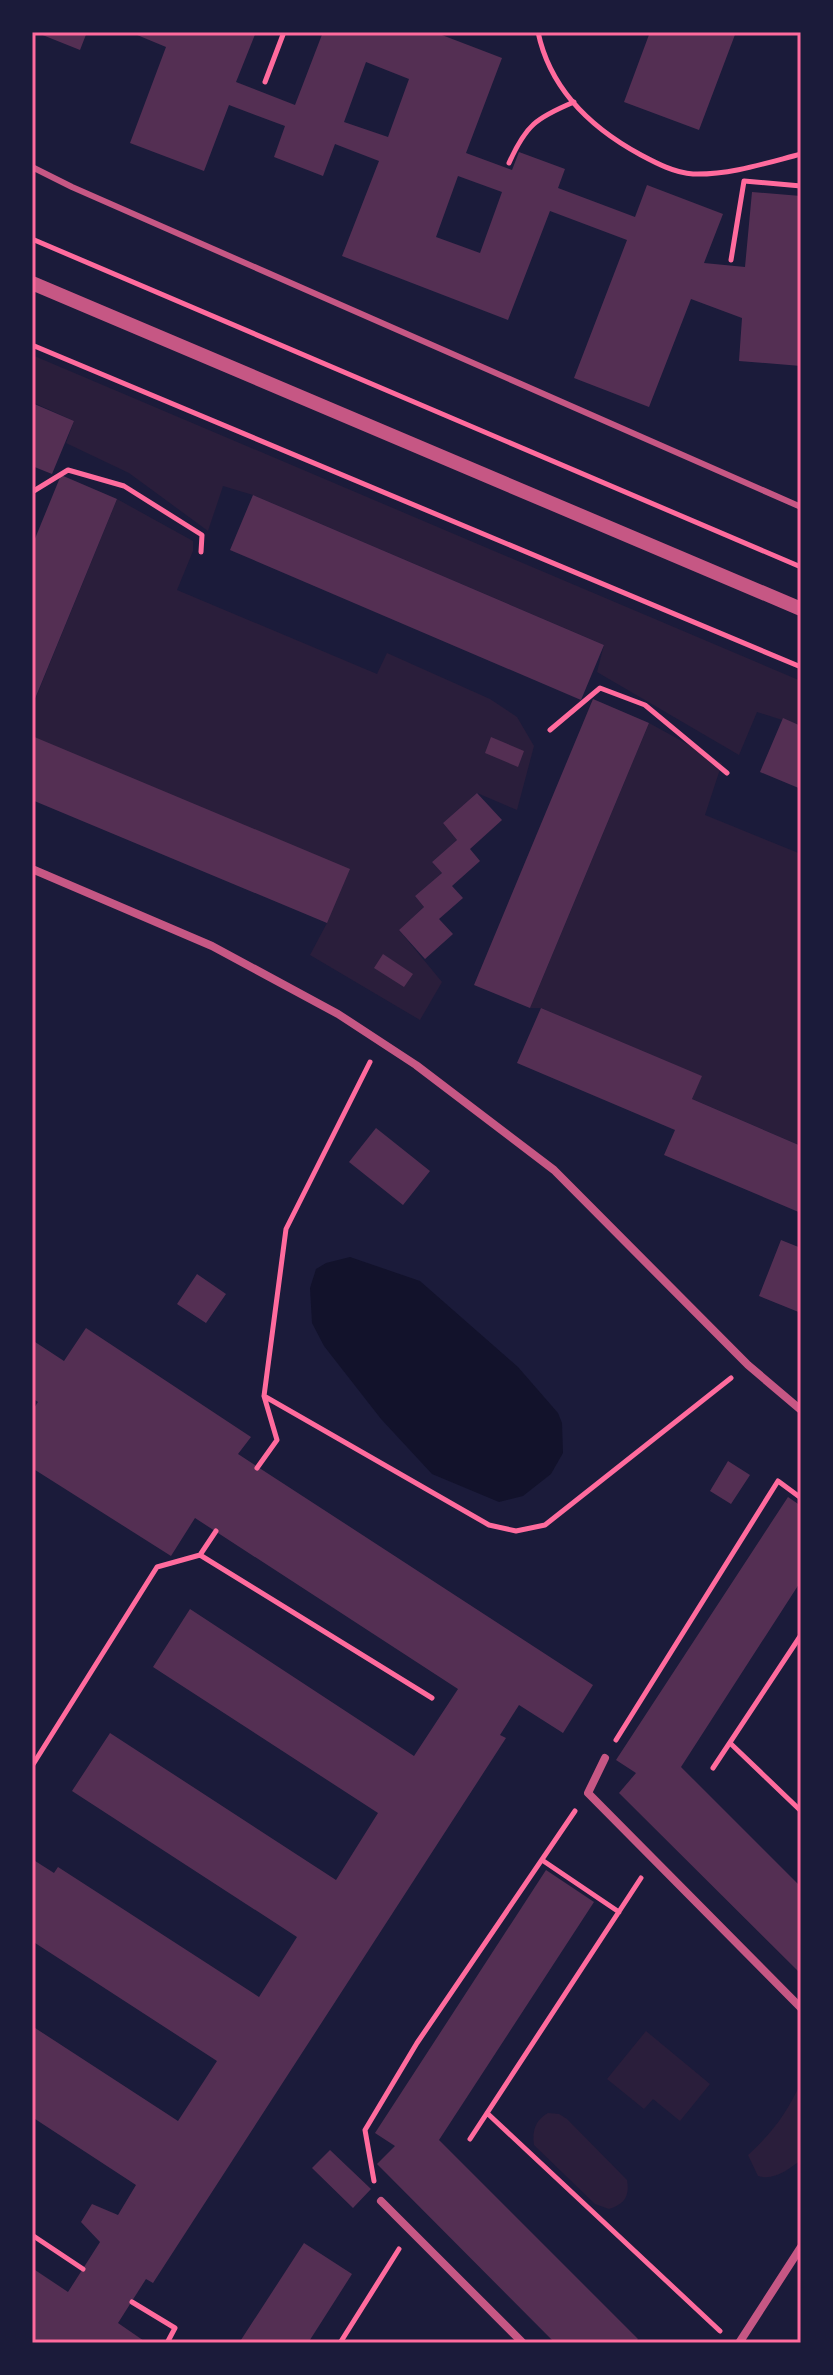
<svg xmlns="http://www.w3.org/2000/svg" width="833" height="2375" font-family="Roboto,sans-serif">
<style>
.green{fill:#2a1e3b}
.water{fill:#12122b}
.building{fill:#542f53;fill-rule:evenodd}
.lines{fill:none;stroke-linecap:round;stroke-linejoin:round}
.path{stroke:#ff6b9d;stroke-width:5}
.service{stroke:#c65784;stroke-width:6}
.minor{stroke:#c65784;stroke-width:8}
.tertiary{stroke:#c65784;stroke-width:14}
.neatline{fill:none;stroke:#ff6b9d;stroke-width:3}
</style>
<rect width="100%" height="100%" fill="#1b1b3a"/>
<path class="green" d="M32,355L801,681V726L757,712L739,755L597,672L604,645L253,495L223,486L208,531L129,473L66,443L74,421L32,402Z
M117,499L193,541V551L177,590L377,674L387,653L490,699L517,717L534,746L517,810L477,793L443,823L457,840L432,862L442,873L415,896L424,907L399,930L442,982L420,1020L310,955L327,923L32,736V707Z
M649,723L722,763L705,815L801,854V1146L692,1099L701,1076L541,1008H530Z
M646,2031L710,2084L680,2121L653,2099L644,2109L607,2079Z
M801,2082V2160C789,2169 774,2181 758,2176L748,2155C772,2133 788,2112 801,2082Z
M548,2113L559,2114L567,2119L627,2180C630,2197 624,2204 609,2209L595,2204L534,2145C532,2132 535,2120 548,2113Z"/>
<path class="water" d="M350,1257L420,1281L518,1367L558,1413L562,1423L563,1453L551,1474L523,1496L499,1502L432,1474L381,1419L324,1346L312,1323L310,1288L316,1269L326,1263Z"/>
<path class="building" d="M35,32H87L80,50Z
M130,32H256L236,82L295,105L323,32H434L502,58L466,153L512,170L519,152L565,169L558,188L635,217L647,185L723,214L704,263L745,267L752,192L801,196V366L739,361L742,318L691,299L649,407L574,378L627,240L550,211L508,320L342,256L379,161L335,144L323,176L274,157L285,126L229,105L204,171L130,143L166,47ZM366,62L409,79L388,137L344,122ZM458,176L502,192L480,253L436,237Z
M650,32H736L699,130L624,102Z
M32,403L74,421L52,474L32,466Z
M61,475L117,499L32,706V546Z
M253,495L604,645L581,700L230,550Z
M593,699L649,723L530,1008L474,985Z
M783,718L801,726V789L760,772Z
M32,736L350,869L327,923L32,800Z
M491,737L524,751L518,767L485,753Z
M477,793L502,820L470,849L480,861L452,886L463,898L439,919L453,934L425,959L399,930L424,907L415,896L442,873L432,862L457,840L443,823Z
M383,954L413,974L404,987L374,968Z
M541,1008L702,1076L692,1099L801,1146V1213L664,1155L675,1130L517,1063Z
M376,1128L430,1171L403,1205L349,1162Z
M781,1240L801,1248V1313L759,1296Z
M197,1274L226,1294L206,1323L177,1304Z
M86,1328L251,1437L238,1454L593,1685L563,1733L519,1705L500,1735L506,1738L153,2283L146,2279L118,2323L147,2343H32V2268L68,2292L100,2242L81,2222L92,2204L118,2215L136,2185L32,2117V2026L178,2121L217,2061L32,1941V1859L54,1873L58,1867L259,1997L297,1937L72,1791L110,1733L336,1880L378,1813L153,1667L190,1609L414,1756L458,1689L195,1518L171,1556L32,1468V1411L38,1402L32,1398V1340L64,1361Z
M728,1461L750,1475L731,1504L710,1491Z
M788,1497L801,1506V1581L681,1767L801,1887V1974L619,1793L636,1773L616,1760Z
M546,1870L594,1902L439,2140L638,2339L634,2343H555L377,2164L395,2146L375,2133Z
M330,2150L371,2189L353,2208L312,2168Z
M304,2243L352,2274L308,2343H239Z"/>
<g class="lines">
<path class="path" d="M538,32C550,89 591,128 641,155C656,163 675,173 693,174C730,175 766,163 801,154
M265,82L284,32
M509,163C526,125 536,118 574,102
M32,239L801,567
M731,260L744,181L801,186
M32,345L801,667
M32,492L68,470L124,486L202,535L201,552
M550,730L600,688L645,705L727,773
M264,1396L286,1229L370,1062
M257,1468L277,1440L264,1396L489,1525L516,1531L545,1525L731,1378
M200,1555L432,1698
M616,1740L778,1481L801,1498
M730,1743L801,1811
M32,1766L157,1567L200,1555L216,1531
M713,1768L801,1635
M542,1860L619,1912
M487,2113L720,2331
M470,2139L641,1878
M374,2181L365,2130L417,2043L575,1811
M32,2235L83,2269
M132,2302L175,2328L167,2343
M340,2343L399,2249"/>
<path class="service" d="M32,167L72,187L801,507"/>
<path class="minor" d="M32,869L212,946L338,1014L416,1065L554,1170L748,1365L801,1410
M605,1758L588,1793L801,2008
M381,2201L523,2343
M739,2343L801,2247"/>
<path class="tertiary" d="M32,283L801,609"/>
</g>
<rect width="833" height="2375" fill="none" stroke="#1b1b3a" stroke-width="68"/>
<rect x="34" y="34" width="765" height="2307" class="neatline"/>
</svg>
